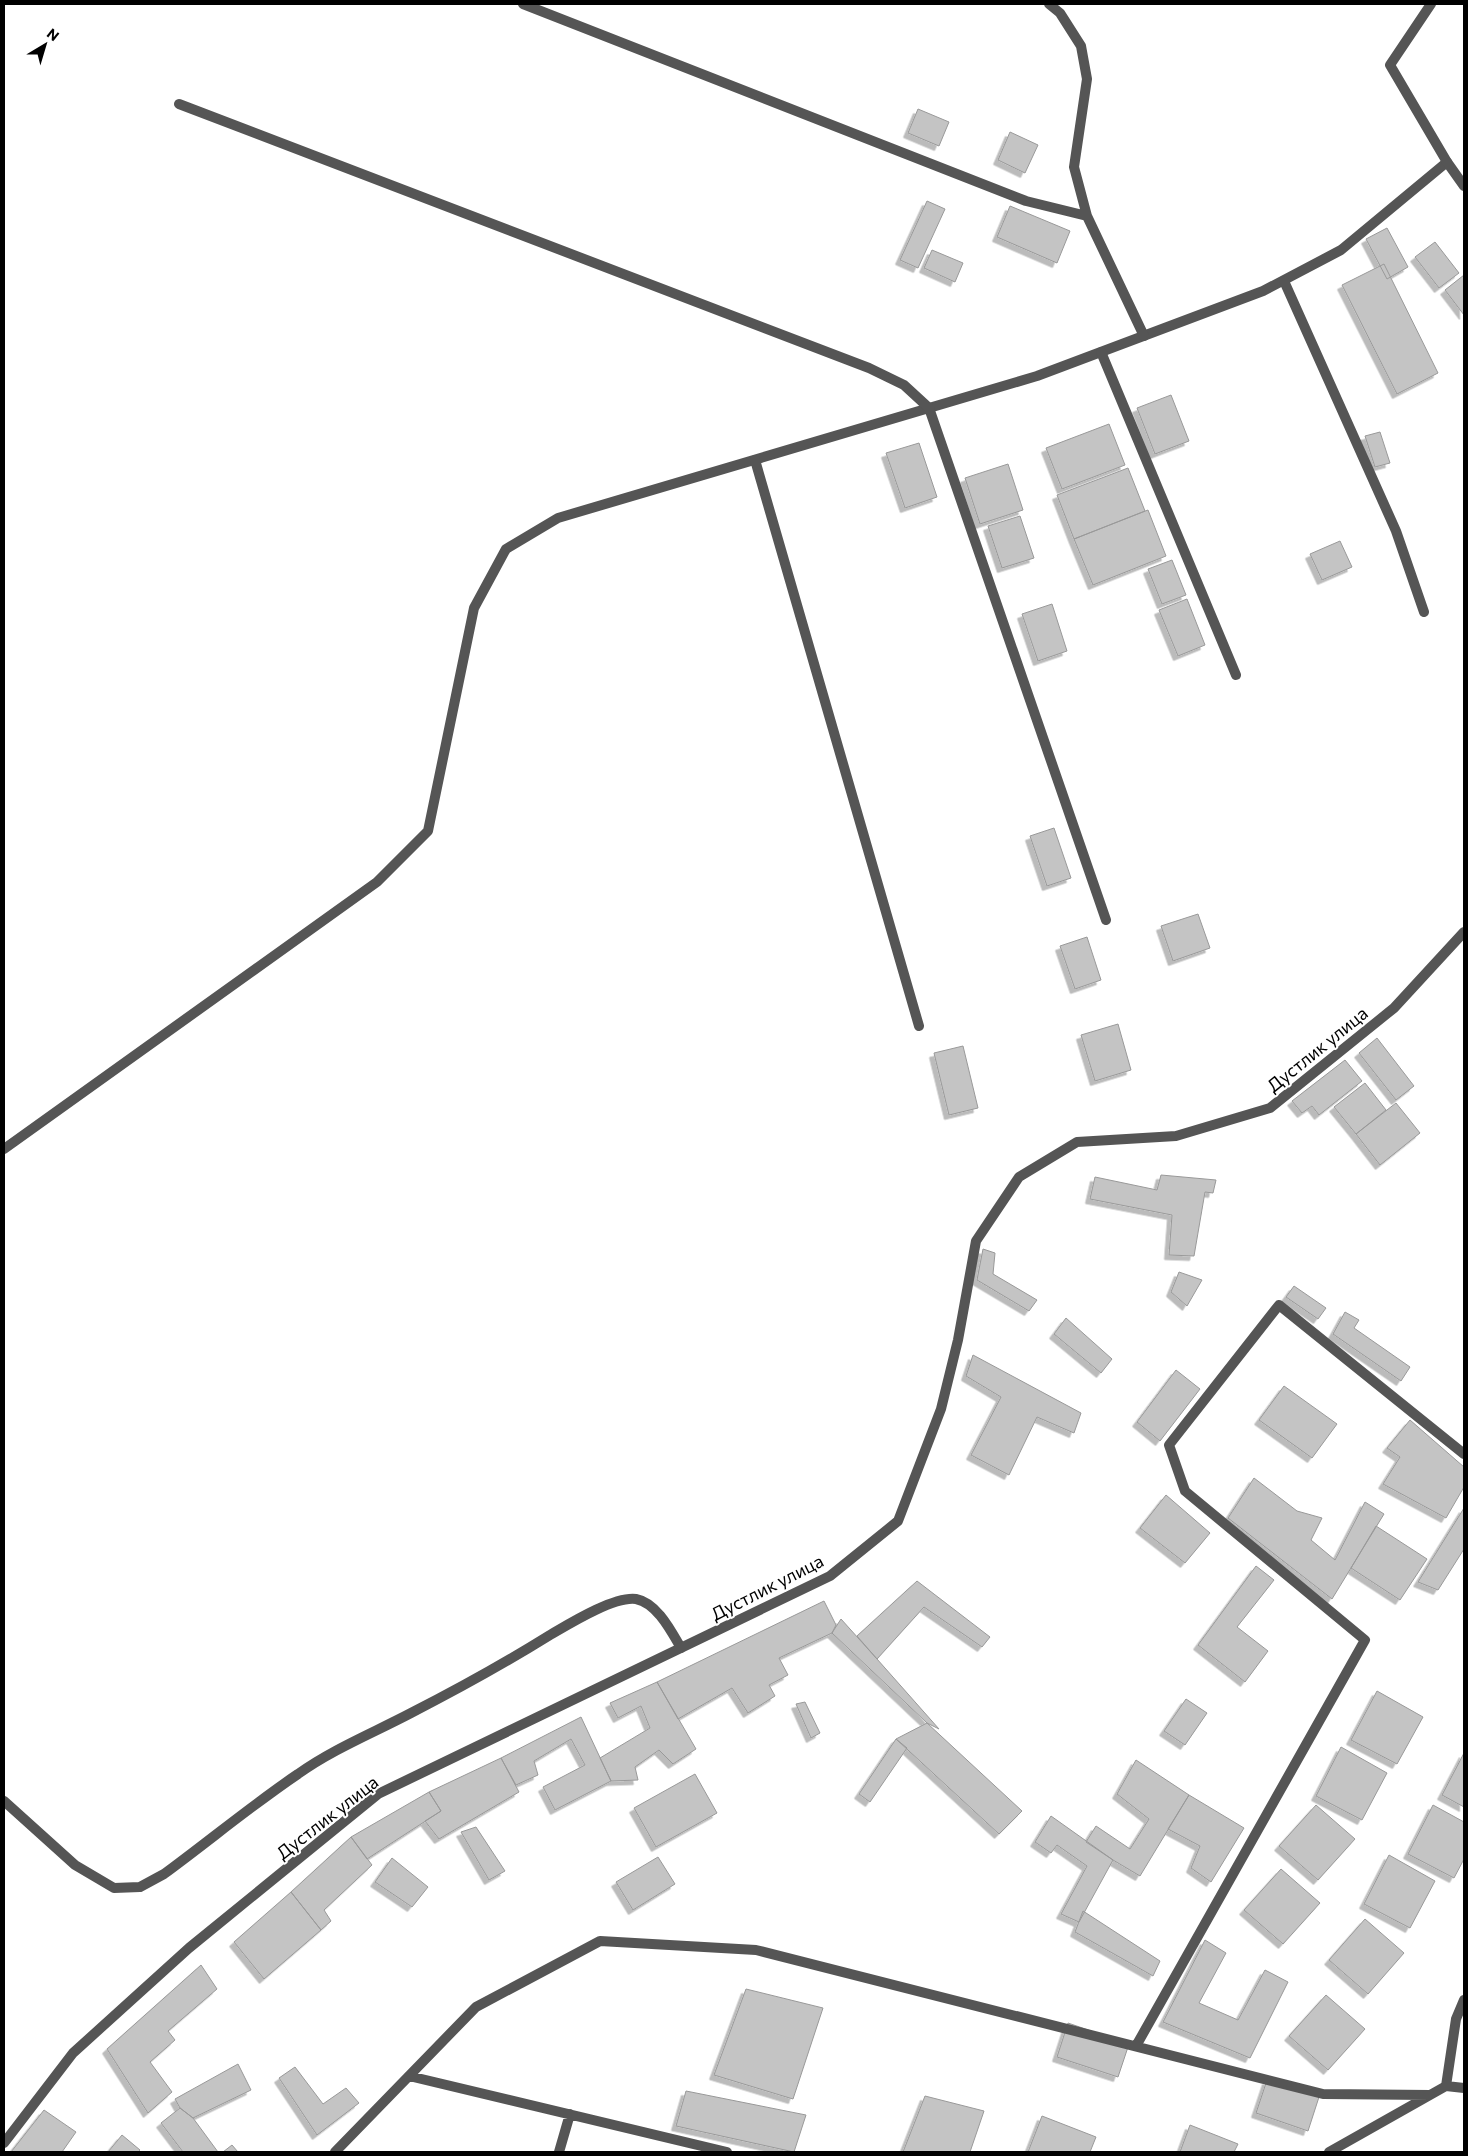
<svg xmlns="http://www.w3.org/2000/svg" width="1468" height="2156" font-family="Commissioner,sans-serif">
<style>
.building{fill:#c4c4c4;stroke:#999;filter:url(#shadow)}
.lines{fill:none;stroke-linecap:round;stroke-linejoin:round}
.lane{stroke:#555;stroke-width:10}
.street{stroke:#555;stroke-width:10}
.labels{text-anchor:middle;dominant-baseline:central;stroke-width:4;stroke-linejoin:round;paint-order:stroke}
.street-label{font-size:18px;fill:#000;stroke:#fff}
</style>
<defs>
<filter id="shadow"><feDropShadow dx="-4.5" dy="4.5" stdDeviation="0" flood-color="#0004"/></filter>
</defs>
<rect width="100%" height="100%" fill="#fff"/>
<path class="building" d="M918,109L949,122L939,146L908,133Z
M1010,132L1038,145L1025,173L998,160Z
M927,201L945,209L918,268L900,260Z
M1010,206L1070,231L1057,263L997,237Z
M1387,228L1408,267L1387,279L1366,239Z
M1435,242L1459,273L1439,288L1415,257Z
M932,250L963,263L955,282L924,268Z
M1384,264L1438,373L1397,394L1342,285Z
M1464,275V315L1445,290Z
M1171,395L1189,441L1155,454L1137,408Z
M1109,424L1125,465L1062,489L1046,448Z
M1380,432L1390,463L1375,467L1365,436Z
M919,443L937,497L905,508L886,453Z
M1008,464L1023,510L980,524L965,478Z
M1128,468L1145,511L1074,539L1057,495Z
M1148,510L1166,556L1093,585L1074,539Z
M1020,516L1034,558L1002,568L988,526Z
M1340,541L1352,567L1322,580L1310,554Z
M1172,560L1186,595L1162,604L1148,569Z
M1187,599L1205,645L1178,656L1159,610Z
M1052,604L1067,651L1038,661L1022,614Z
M1054,828L1071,878L1047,886L1030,836Z
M1198,914L1210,948L1173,961L1161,926Z
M1087,937L1101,980L1075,989L1060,946Z
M1118,1024L1131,1070L1095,1081L1081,1035Z
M1377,1038L1414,1086L1396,1100L1359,1053Z
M963,1046L978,1108L949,1115L934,1053Z
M1345,1060L1362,1081L1319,1115L1312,1106L1302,1113L1292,1101Z
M1365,1083L1386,1110L1356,1134L1334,1107Z
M1396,1103L1420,1133L1380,1165L1356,1134Z
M1161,1175L1216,1180L1213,1193L1205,1192L1194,1256L1169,1255L1172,1215L1090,1199L1095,1177L1157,1190Z
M983,1249L995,1253L993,1274L1037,1300L1029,1311L977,1280Z
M1179,1272L1202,1280L1187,1306L1171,1292Z
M1294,1286L1326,1308L1318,1319L1286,1297Z
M1345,1312L1359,1320L1354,1328L1410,1367L1401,1381L1333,1334Z
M1066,1318L1112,1359L1101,1373L1054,1334Z
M973,1355L1081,1413L1074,1433L1037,1417L1009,1475L971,1455L1001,1397L966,1376Z
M1176,1370L1200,1389L1160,1441L1137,1422Z
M1284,1386L1337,1424L1312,1458L1259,1420Z
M1410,1420L1464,1467V1487L1446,1518L1383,1484L1400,1457L1387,1448Z
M1254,1478L1297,1511L1322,1518L1311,1540L1335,1560L1365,1502L1384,1514L1332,1599L1228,1518Z
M1166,1495L1210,1533L1185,1563L1140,1528Z
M1464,1508V1549L1438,1590L1418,1582Z
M1376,1526L1427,1559L1400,1600L1351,1568Z
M1256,1566L1274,1580L1237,1627L1268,1651L1245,1682L1198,1645Z
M917,1581L990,1637L982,1647L924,1607L877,1659L857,1636Z
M824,1601L836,1625L832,1633L779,1658L788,1675L769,1685L775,1696L748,1713L732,1688L678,1719L657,1682Z
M841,1619L877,1659L939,1729L927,1723L832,1633Z
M657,1682L696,1749L673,1764L659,1750L635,1767L638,1780L611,1781L600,1758L650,1728L641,1706L618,1718L610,1703Z
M1377,1691L1423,1717L1397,1764L1351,1740Z
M1186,1699L1207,1713L1185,1745L1164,1731Z
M805,1702L820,1733L811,1738L796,1704Z
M581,1717L611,1781L555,1810L543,1787L585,1765L571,1739L534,1761L538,1775L516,1785L501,1758Z
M927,1723L1022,1811L999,1834L896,1739Z
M896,1739L907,1748L870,1802L859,1794Z
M1341,1747L1387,1773L1362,1820L1316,1796Z
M1464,1753V1807L1442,1795Z
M501,1758L519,1792L439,1839L425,1821L441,1811L429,1792Z
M1136,1760L1189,1795L1140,1876L1113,1860L1086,1842L1096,1826L1130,1849L1149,1819L1117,1794Z
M695,1774L717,1813L656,1847L634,1808Z
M429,1792L441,1811L367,1859L351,1837Z
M1189,1795L1244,1828L1211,1882L1191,1868L1200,1846L1168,1829Z
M1316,1805L1355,1839L1318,1880L1279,1846Z
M1433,1805L1464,1822V1859L1454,1878L1408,1854Z
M1051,1816L1113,1860L1079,1922L1061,1914L1087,1866L1057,1845L1051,1853L1035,1842Z
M476,1827L505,1871L489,1880L461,1832Z
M351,1837L372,1865L324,1910L331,1921L321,1930L291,1892Z
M1389,1855L1435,1881L1410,1928L1364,1904Z
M658,1857L675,1884L633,1910L616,1882Z
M392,1858L428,1887L412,1907L375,1882Z
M1281,1869L1320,1903L1283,1944L1244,1910Z
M291,1892L321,1930L264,1979L234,1942Z
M1083,1911L1160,1961L1153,1976L1075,1932Z
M1365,1919L1404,1953L1368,1994L1329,1960Z
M1205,1940L1226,1953L1199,2003L1238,2020L1265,1970L1288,1982L1250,2058L1163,2022Z
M201,1965L217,1989L168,2031L175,2040L150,2062L172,2092L148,2113L107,2049Z
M746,1989L823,2008L793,2099L714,2075Z
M1326,1995L1365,2029L1328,2070L1289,2036Z
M1068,2023L1129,2044L1118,2077L1057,2057Z
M238,2064L251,2090L193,2118L180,2108L175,2099Z
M295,2067L323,2104L346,2088L359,2103L317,2135L279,2078Z
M1267,2080L1319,2097L1308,2131L1256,2113Z
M686,2091L806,2115L794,2152L676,2126Z
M925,2096L984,2111L970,2152H903Z
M180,2108L193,2118L218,2152H183L161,2123Z
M44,2110L76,2132L62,2152H11Z
M1042,2116L1096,2137L1090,2152H1028Z
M1190,2125L1238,2144L1234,2152H1180Z
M122,2135L140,2150L138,2152H108Z
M232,2145L238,2152H223Z"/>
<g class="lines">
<path class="lane" d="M4,1149L377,882L428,831L474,608L506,549L558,518L1037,376L1263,291L1341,250L1447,162
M4,1801L75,1865L114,1888L140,1887L164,1874C209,1841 252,1805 298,1774C333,1749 373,1733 411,1713C458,1689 505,1663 550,1635C569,1624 614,1596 636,1599C657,1603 671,1631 681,1648"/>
<path class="street" d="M523,4L1026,201L1087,216
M1049,4L1060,13L1081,46L1087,79L1074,167L1087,216L1144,336
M1431,4L1390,65L1447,162L1464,186
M179,104L869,368L904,385L929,408L1106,920
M1284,281L1396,531L1424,612
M1101,352L1236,675
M755,460L919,1026
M1136,2046L1365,1640L1185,1491L1169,1445L1279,1305L1464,1454
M409,2076L727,2152
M1446,2086L1456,2019L1464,2000
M4,2143L73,2053L189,1948L378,1794L830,1576L898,1521L941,1409L958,1340L976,1241L1019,1177L1077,1142L1176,1136L1270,1108L1394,1008L1464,932
M335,2152L476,2007L600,1941L756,1950L1323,2094L1430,2095
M559,2152L570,2114
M1329,2152L1446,2086L1464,2088"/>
</g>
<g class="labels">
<g class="street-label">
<text transform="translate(1317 1049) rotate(-39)">Дустлик улица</text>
<text transform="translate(767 1587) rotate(-27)">Дустлик улица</text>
<text transform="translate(327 1817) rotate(-38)">Дустлик улица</text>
</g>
</g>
<rect width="1468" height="2156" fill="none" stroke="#000000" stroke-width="10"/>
<g transform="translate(45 45) rotate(38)" stroke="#ffffff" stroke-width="4" paint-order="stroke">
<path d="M0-4L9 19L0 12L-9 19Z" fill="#000000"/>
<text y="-8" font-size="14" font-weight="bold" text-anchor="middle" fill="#000000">N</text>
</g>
</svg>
